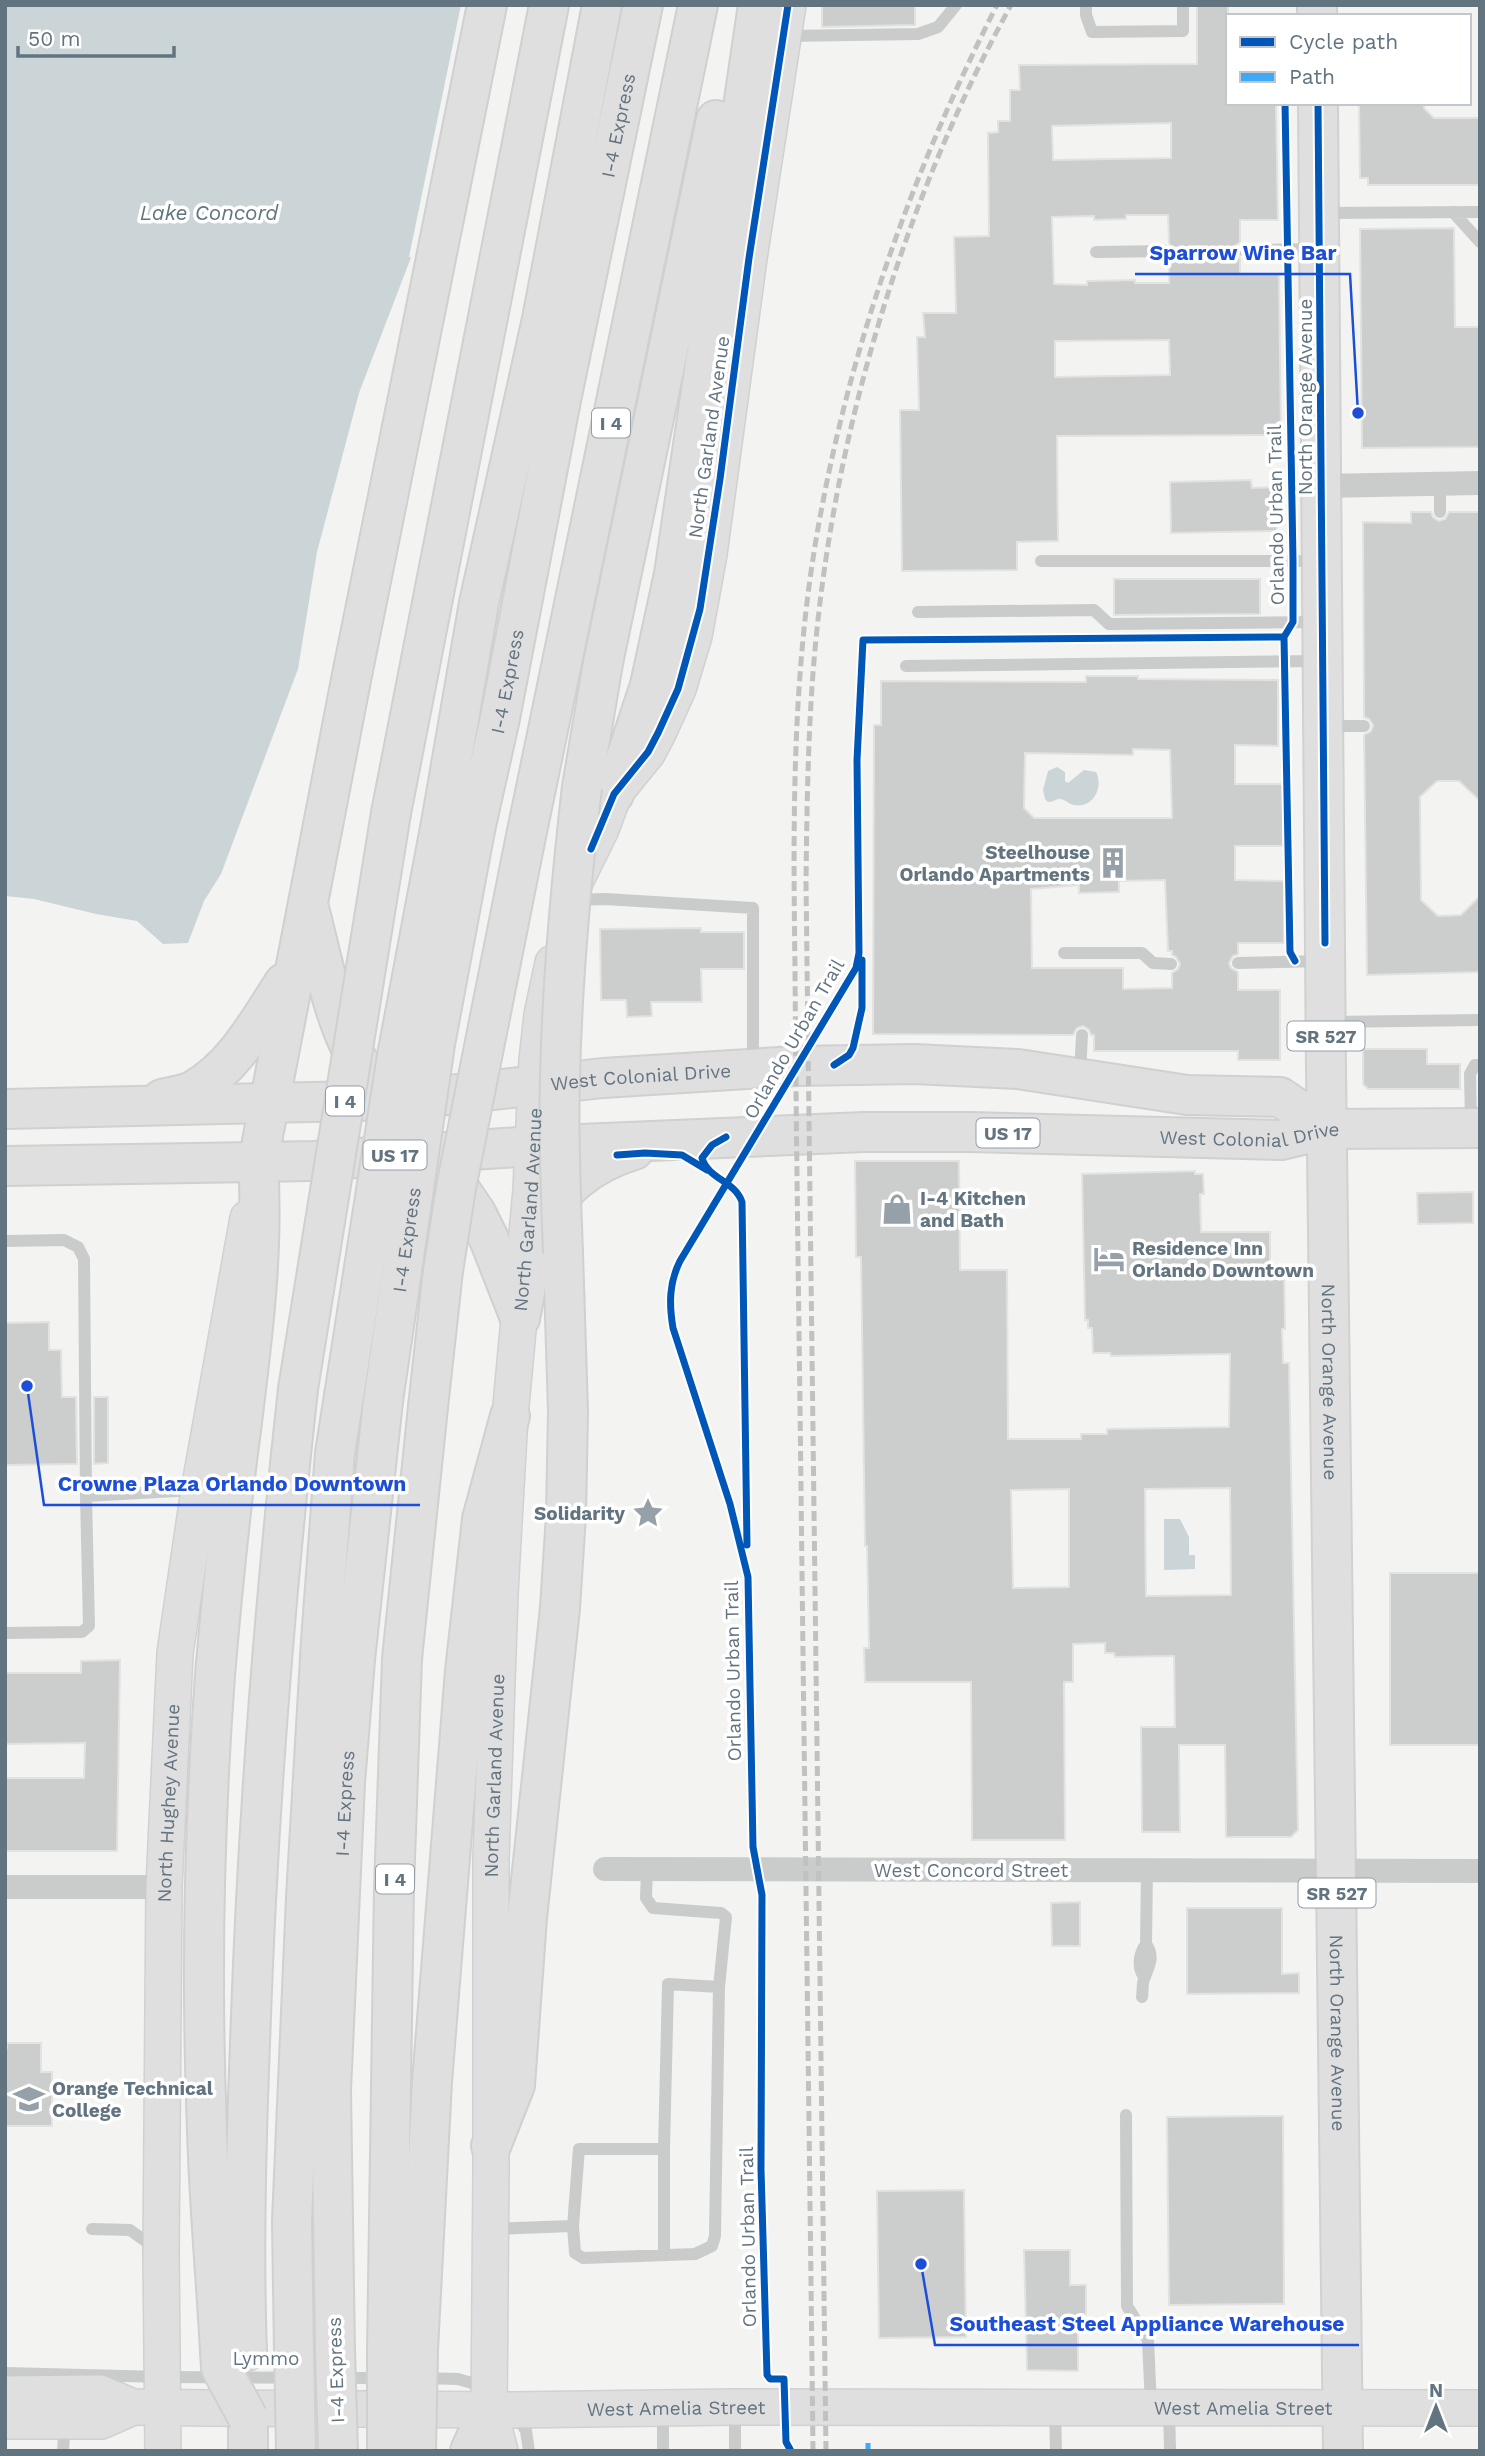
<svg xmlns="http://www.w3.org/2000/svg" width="1485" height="2456" font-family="'Work Sans',sans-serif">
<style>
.water{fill:#cbd4d6}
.pier{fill:#f3f3f1}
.building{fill:#cccece;stroke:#e2e2e1;stroke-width:2;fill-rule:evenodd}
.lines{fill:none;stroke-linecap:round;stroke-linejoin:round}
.secondary-casing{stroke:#d0d1d2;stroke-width:38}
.primary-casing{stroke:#d0d1d0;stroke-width:42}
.highway-casing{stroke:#cfd0d0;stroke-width:42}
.lane{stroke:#cacccc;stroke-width:12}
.street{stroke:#cacccc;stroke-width:24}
.secondary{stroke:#dfdfe0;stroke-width:35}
.primary{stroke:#dfdfe0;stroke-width:38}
.highway{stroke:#dfdfe0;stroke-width:38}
.rail{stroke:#c0c1c1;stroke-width:5;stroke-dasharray:10 5;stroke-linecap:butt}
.highway-bridge-casing{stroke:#cfd0d0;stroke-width:42;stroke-linecap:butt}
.highway-bridge{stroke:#dfdfe0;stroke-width:38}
.quiet{stroke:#3fa9f5;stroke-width:5;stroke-dasharray:10 5;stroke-linecap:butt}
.cycleway-casing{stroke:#fff;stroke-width:11}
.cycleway{stroke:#0057b8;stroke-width:7}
.labels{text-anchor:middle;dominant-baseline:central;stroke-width:7;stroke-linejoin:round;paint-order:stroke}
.shield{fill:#fff;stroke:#929ea7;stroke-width:2}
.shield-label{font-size:18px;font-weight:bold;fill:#637481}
.street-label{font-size:19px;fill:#637481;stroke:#fff}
.poi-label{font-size:19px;font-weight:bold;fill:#637481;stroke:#fff;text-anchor:start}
.water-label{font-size:21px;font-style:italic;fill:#5f767f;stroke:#fff}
.leader{fill:none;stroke:#1d4ed8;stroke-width:2.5}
.callout-dot{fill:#1d4ed8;stroke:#fff;stroke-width:2.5}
.callout-label{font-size:21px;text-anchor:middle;font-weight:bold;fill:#1d4ed8;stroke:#fff;stroke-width:7;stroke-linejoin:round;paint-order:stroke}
</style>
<rect width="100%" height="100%" fill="#f3f3f1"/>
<path class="water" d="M5,5H481L420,234L359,393L317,552L298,669L221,874L204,901L188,943L163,944L137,921L96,914L34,899L5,896Z
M1057,767L1065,772V781L1068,783L1084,770L1096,772C1104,787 1093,809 1074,805C1068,804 1065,798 1058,799C1055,800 1052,802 1048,802L1045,799L1043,790L1048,771Z
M1164,1519H1180L1189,1537V1555H1195V1569L1164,1570Z"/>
<path class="pier" d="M461,5H484L423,235L414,258L409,257Z"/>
<path class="building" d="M822,5H915V25L822,27Z
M1197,5H1228V103H1276L1278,220H1240V242L1236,245L1234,251L1240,258V274H1279L1281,435L1057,436L1058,541L1017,542V570L902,571L900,410H919L917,337H925L923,313H956L954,237L989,236L988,133L998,132V121H1010V90H1020L1019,65L1197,64ZM1171,123V158L1053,160L1052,126ZM1126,215H1168L1169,243L1174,252L1169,259V283H1135V280L1087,281V285L1054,284L1052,217L1094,216V220L1126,219ZM1169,340L1170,375L1055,377V341Z
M1359,103H1424V108L1434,118H1480V185H1368V178H1360Z
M1454,228L1455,327H1480V447L1362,448L1360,229Z
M1251,480L1252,488L1276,487L1277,531L1171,533L1170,482Z
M1411,512H1431L1433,517L1439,521L1445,519L1449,512H1480V801L1459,781H1437L1420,797L1421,900L1438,916L1461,915L1480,896V972L1367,975L1364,735L1371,731L1373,725L1369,719L1364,717L1363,522L1411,523Z
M1114,579H1260V614L1114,615Z
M1086,676H1138V679L1278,680V746L1235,745V784H1283V846H1235V880L1284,881V943H1238V954L1233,956L1229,963L1231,968L1238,972V990H1280V1060H1238V1051H1094V1035H1091L1089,1030L1083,1026L1077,1028L1073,1035L873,1034L874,725H881V681L1086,682ZM1133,749L1170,750L1172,818H1034L1024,808L1025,753L1133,755ZM1165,880L1168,951H1172V955L1176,957L1180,964L1178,969L1172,973V988L1123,989V968H1032L1031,889L1079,885V893L1119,892V881Z
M701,928V932H744V969H701L702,1002H651L652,1016L627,1017L626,1000H601L600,929Z
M1363,1049H1427V1064H1460V1089H1368L1363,1084Z
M855,1161H959L960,1270H1007L1008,1439H1081V1434H1107V1429L1229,1427L1230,1354L1111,1356L1110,1353H1093L1092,1328H1088V1320H1085L1082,1174L1195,1171V1174H1203L1204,1194H1200L1201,1232H1270V1265H1284L1285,1329H1282L1283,1363H1289L1298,1830L1291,1837H1226L1225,1745H1179L1180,1832H1142L1141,1727H1175L1174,1656L1115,1657L1114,1653H1105V1643L1073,1644V1682H1064L1065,1840H972L971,1682H865L864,1648H869L867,1546H865L861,1257H856ZM1230,1488L1231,1595L1146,1596L1145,1489ZM1069,1489V1587L1013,1588L1011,1490Z
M1473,1192V1223L1418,1224L1417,1193Z
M49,1322V1350H61L62,1397H76L77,1464L5,1465V1323Z
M94,1397H108V1463L94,1464Z
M1390,1573H1480V1745H1390Z
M120,1660L117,1851H5V1778H84L85,1743L5,1744V1673H81V1661Z
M1080,1902V1946H1052L1051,1903Z
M1187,1908H1282V1974L1299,1973V1993L1187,1994Z
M7,2043H41V2072H52V2126H5V2048H7Z
M1283,2116L1284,2304L1169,2305L1167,2117Z
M964,2190L966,2337L879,2338L877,2191Z
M1024,2250H1070V2285H1086V2314H1078V2371L1027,2370Z"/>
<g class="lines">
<defs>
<g id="secondary">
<path d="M575,882L601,829L614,794L648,752L658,733L678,689L694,636L709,554L749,258L788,5"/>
<path id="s1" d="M5,2394L100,2393L133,2407L207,2408L512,2410L735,2407L1480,2408"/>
<path d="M5,2421H101L133,2407"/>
<path id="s2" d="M163,2451L161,2252L164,1887L175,1653L199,1490L248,1218"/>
<path id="s3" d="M500,2451L489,2409L491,2173V1859L500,1593L510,1416L531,1190L537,1060L542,1015L553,963"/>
</g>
<g id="primary">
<path d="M1317,5V16"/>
<path id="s4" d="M1318,103L1326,1069L1343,2451"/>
</g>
<g id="highway">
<path d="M582,787L603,663L716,120"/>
<path d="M614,794L650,685L674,574L758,5"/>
<path d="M391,813L549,5"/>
<path d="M441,823L479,603L542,319L602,5"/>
<path id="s5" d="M475,830L500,718L561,400L643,5"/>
<path d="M525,841L698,5"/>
<path d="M310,912C321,954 335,1027 359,1062C367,1075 401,1099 415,1104"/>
<path d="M162,1099C172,1096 185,1095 194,1090C235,1067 259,1021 284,983"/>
<path id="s6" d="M5,1109L403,1100L603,1078L796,1066L914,1064L1018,1069L1187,1095L1280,1097L1327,1129"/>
<path id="s7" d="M5,1166L314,1161L533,1146L864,1132H971L1281,1140L1327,1129L1480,1128"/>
<path d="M444,1166L476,1213L489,1239L520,1318"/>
<path d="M520,1318C526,1291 529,1257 539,1233C555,1190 591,1163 634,1150"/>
<path d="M491,2146L515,2085L527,1918L560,1608L566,1515L568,1411L563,1253"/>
<path d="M418,2350L432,2082L465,1671L482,1519L510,1416"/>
<path d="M220,2351C216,2277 209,2203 207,2130C201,1978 204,1826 215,1675C222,1593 230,1512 241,1430C252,1341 264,1252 258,1162L351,680L487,5"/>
<path d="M247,2351C243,2249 246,2146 250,2044C257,1825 274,1607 298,1389"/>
<path d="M294,2351L292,2221L306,1897L321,1641L335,1453L344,1396"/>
<path id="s8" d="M335,2351L331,2090L345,1783L355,1660L383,1401"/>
<path d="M387,2352L394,1888L402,1659L428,1407"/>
<path d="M248,2418V2451"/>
<path d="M470,2451L489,2409"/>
</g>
</defs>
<use href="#secondary" class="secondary-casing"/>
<use href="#primary" class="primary-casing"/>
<use href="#highway" class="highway-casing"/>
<path class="lane" d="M1086,5V15L1092,32L1183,31V5
M787,36L918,34L938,27L956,5
M1453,212L1480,242
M1323,213L1480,212
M1243,250L1317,249
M1096,252L1165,251
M1440,484V512
M1041,561H1318
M918,612L1094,610L1109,624L1319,622
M906,666L1319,661
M1327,726H1364
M575,900L605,899L753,908V1065
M1064,953H1142L1153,963L1171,964
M1238,963L1322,961
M1329,1022L1480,1020
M1080,1074L1082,1035
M1471,1124L1470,1074L1475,1065H1480
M5,1241L64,1240L78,1247L84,1259L86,1496
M5,1633L82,1632L89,1626L86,1496L195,1490
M647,1870L646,1898L653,1908L721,1913L726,1917L719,1987
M1144,1977C1137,1967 1139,1954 1146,1944
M1142,1997C1143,1992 1142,1984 1144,1979C1149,1966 1155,1957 1146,1944L1147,1870
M1126,2115L1127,2306L1148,2340L1151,2406
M664,2149V2255
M92,2229L130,2230L155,2248
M491,2229L573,2226L575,2253L583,2258L695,2254L712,2246L715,2236L719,1987L668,1984L664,2149H579L573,2226
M5,2373L162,2377L382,2378
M421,2378L458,2379L486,2387
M1055,2408L1056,2451
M735,2409V2451
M1169,2410L1170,2448
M663,2412V2451
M517,2415L526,2431L529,2451
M63,2451L65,2422"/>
<path class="street" d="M1321,486L1480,483
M605,1869L1480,1871
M5,1887H164"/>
<use href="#secondary" class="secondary"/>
<use href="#primary" class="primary"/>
<use href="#highway" class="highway"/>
<path class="rail" d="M813,2451C809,2102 804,1753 800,1404C798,1259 796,1114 795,968C793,823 792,678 817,534C849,349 912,172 997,5
M826,2451L806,883C807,801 808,720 816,639C837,423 906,196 1011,5"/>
<defs>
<g id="highway-bridge">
<path d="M563,1253C561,1195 558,1136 560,1078C562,980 571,883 582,787"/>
<path d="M298,1389L391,813"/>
<path d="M344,1396L397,1056L441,823"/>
<path id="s9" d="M383,1401L435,1044L475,830"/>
<path d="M428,1407L443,1271L456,1188L525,841"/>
<path d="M220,2351L221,2368L248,2418"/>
<path d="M294,2351L296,2451"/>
<path d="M335,2351L338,2451"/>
<path d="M387,2352V2451"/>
<path d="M416,2451L418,2350"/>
</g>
</defs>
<use href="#highway-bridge" class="highway-bridge-casing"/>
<use href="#highway-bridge" class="highway-bridge"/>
<path class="quiet" d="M868,2443V2451"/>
<defs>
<path id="cycleway" d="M1318,103L1325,943
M1284,637L1293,622V561L1285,103
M1284,637L1290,952L1295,961
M591,849L614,794L648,752L658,733L678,689L700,609L720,479L749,258L788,5
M834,1065L849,1055L853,1048L862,1008V960
M726,1137L712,1145L702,1158C708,1179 735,1181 742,1202L747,1545
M617,1155L645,1153L682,1155L707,1170
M791,2451L786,2442L784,2379H770L767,2375L761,2169L762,1895L753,1847L748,1577L730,1504L673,1328C669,1304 669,1283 680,1261L856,968L859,953L857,760L863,640L1284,637"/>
</defs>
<use href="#cycleway" class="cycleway-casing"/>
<use href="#cycleway" class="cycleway"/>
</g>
<defs>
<symbol id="building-bare" viewBox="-9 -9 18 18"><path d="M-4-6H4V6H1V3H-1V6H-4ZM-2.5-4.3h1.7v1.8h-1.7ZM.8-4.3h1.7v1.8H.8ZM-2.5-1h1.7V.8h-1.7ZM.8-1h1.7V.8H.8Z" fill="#95a0a8" stroke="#fff" stroke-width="2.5" paint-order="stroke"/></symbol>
<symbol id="shop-bare" viewBox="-9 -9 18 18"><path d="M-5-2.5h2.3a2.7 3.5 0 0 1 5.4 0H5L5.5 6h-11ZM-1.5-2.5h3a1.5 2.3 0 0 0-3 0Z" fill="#95a0a8" stroke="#fff" stroke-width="2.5" paint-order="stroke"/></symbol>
<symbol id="hotel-bare" viewBox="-9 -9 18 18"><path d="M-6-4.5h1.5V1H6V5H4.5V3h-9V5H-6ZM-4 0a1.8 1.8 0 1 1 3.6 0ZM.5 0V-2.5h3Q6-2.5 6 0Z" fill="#95a0a8" stroke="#fff" stroke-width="2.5" paint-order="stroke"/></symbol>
<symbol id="sight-bare" viewBox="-9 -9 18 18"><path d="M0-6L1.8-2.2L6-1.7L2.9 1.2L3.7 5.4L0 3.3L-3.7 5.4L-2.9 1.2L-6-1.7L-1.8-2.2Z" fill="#95a0a8" stroke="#fff" stroke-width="2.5" paint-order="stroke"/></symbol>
<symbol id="school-bare" viewBox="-9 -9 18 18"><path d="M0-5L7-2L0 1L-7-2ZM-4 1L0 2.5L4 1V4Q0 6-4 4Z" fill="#95a0a8" stroke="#fff" stroke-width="2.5" paint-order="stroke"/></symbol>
</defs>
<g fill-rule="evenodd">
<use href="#building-bare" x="1091" y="841" width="44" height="44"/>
<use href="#shop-bare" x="875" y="1187" width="44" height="44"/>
<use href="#hotel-bare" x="1087" y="1237" width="44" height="44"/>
<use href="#sight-bare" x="626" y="1491" width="44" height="44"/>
<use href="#school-bare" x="7" y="2077" width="44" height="44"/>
</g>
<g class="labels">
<g class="shield">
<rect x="592" y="408.5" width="38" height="29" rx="5"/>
<rect x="1287.5" y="1021.5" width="77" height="29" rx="5"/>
<rect x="326" y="1086.5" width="38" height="29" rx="5"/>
<rect x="976.5" y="1118.5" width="63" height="29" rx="5"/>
<rect x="363.5" y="1140.5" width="63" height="29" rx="5"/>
<rect x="376" y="1864.5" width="38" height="29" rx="5"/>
<rect x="1298.5" y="1878.5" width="77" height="29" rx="5"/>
</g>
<g class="shield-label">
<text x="611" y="423">I 4</text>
<text x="1326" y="1036">SR 527</text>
<text x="345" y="1101">I 4</text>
<text x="1008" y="1133">US 17</text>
<text x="395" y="1155">US 17</text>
<text x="395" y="1879">I 4</text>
<text x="1337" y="1893">SR 527</text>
</g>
<g class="street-label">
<text stroke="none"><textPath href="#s5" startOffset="719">I-4 Express</textPath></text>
<text transform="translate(1305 397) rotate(-90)">North Orange Avenue</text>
<text transform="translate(709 437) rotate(-82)">North Garland Avenue</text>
<text transform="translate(1276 515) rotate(-91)">Orlando Urban Trail</text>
<text stroke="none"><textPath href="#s5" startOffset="152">I-4 Express</textPath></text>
<text transform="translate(794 1039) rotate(-60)">Orlando Urban Trail</text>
<text stroke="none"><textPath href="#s6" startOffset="637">West Colonial Drive</textPath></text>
<text stroke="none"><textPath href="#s7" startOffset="1246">West Colonial Drive</textPath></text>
<text stroke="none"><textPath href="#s3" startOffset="1244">North Garland Avenue</textPath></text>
<text stroke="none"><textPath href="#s9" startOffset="163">I-4 Express</textPath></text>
<text stroke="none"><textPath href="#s4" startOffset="1279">North Orange Avenue</textPath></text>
<text transform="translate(733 1671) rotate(-91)">Orlando Urban Trail</text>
<text stroke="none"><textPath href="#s3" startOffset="677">North Garland Avenue</textPath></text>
<text stroke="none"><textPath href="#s2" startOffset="648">North Hughey Avenue</textPath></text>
<text stroke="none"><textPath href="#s8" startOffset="548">I-4 Express</textPath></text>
<text x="971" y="1870">West Concord Street</text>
<text stroke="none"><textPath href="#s4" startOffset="1930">North Orange Avenue</textPath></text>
<text transform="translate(748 2237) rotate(-91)">Orlando Urban Trail</text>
<text x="266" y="2358">Lymmo</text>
<text transform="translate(336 2370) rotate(-92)">I-4 Express</text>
<text stroke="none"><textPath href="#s1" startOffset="674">West Amelia Street</textPath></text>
<text stroke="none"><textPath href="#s1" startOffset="1241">West Amelia Street</textPath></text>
</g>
<g class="poi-label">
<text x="1090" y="852" text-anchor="end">Steelhouse<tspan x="1090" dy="22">Orlando Apartments</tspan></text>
<text x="920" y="1198">I-4 Kitchen<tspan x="920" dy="22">and Bath</tspan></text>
<text x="1132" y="1248">Residence Inn<tspan x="1132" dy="22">Orlando Downtown</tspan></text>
<text x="625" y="1513" text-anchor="end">Solidarity</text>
<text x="52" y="2088">Orange Technical<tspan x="52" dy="22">College</tspan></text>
</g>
<g class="water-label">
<text x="209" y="212">Lake Concord</text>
</g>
</g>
<path class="leader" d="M1358 413L1350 274H1135M27 1386L44 1505H420M921 2264L935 2345H1359"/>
<g class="callout-dot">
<circle cx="1358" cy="413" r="7"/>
<circle cx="27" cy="1386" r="7"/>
<circle cx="921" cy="2264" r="7"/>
</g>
<g class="callout-label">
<text x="1243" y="260">Sparrow Wine Bar</text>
<text x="232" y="1491">Crowne Plaza Orlando Downtown</text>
<text x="1147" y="2331">Southeast Steel Appliance Warehouse</text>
</g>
<rect width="1485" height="2456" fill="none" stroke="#637481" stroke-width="14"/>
<rect x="1226" y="14" width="245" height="91" fill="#ffffff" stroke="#c1c7cd" stroke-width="2"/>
<rect x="1240" y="37" width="35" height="10" fill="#0057b8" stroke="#c1c7cd" stroke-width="2"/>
<text x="1289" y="49" font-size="21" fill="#637481">Cycle path</text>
<rect x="1240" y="72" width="35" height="10" fill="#3fa9f5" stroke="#c1c7cd" stroke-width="2"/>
<text x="1289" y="84" font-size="21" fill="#637481">Path</text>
<g transform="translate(1436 2407)" stroke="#ffffff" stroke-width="5" paint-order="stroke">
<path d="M0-5L12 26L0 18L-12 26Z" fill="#637481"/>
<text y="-10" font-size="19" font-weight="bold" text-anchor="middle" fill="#637481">N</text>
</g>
<path d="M18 46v10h156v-10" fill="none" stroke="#637481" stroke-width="3.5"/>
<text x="28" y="46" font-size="21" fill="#637481" stroke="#ffffff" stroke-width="5" paint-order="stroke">50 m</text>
</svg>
